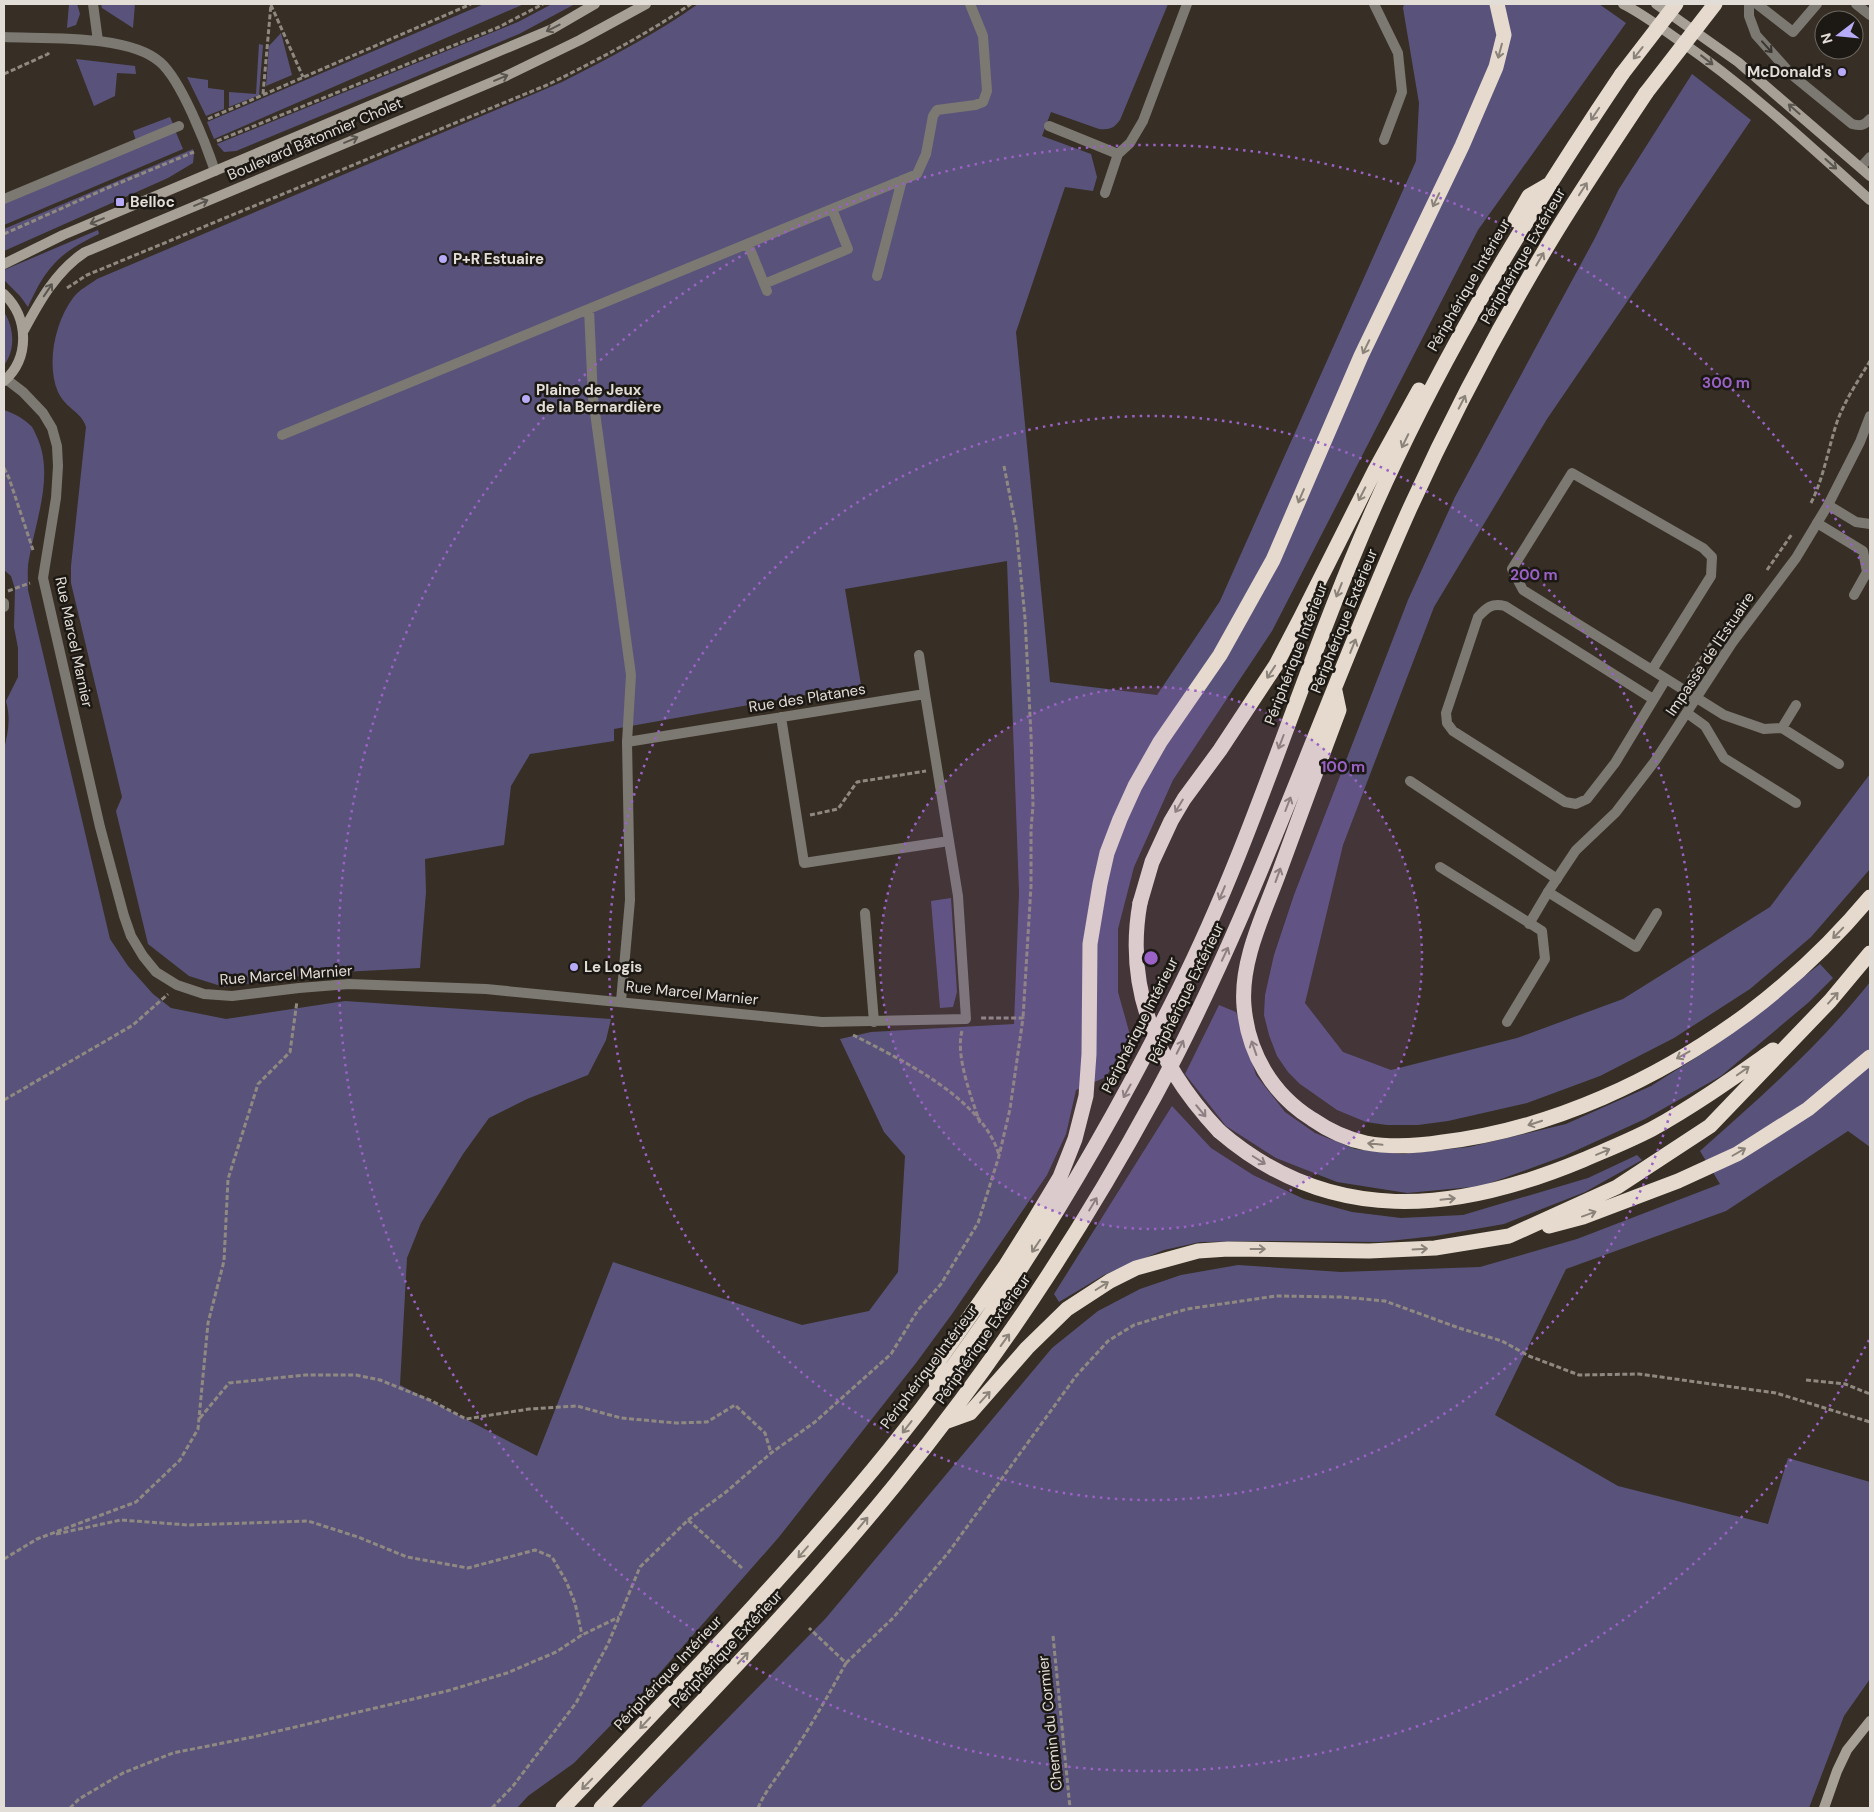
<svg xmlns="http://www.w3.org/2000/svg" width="1874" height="1812" font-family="'DM Sans',sans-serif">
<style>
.green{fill:#59537b}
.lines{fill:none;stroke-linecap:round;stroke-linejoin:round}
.path{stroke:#908981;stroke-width:3;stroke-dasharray:5 2.5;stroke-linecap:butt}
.lane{stroke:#7c7872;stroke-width:10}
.street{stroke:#7c7872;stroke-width:10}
.secondary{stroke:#a6a097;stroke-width:10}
.highway{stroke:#e5dacd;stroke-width:15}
.highway-bridge{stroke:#e5dacd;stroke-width:15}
.oneway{stroke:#5a554e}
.oneway2{stroke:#393530}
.oneway3{stroke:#8b8379}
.ring{fill:none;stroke:#9a61c6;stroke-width:2.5;stroke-dasharray:2.5 5}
.poi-dot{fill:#b7abf8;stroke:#1c1813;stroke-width:2}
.labels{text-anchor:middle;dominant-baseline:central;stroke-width:5;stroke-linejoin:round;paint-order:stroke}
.poi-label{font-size:15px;font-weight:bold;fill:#e3ddd7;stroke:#1c1813;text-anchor:start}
.street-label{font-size:15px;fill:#e3ddd7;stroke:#1c1813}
.centre{fill:#9a61c6;stroke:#1c1813;stroke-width:2.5}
.ring-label{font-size:15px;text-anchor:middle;font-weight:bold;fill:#9a61c6;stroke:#1c1813;stroke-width:5;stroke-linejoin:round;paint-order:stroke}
</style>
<rect width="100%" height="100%" fill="#372f25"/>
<path class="green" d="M69,4H77L80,14L76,25L67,28Z
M101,4H135L133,28L102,8Z
M484,4H524L214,139L207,122Z
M552,4H575L519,34L236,151L224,152L217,144L518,22Z
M698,4H1168L1120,120C1114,128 1110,130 1099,129L1051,112L1042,136L1091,154L1097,177L1093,191L1065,187L1016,332L1050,682L1157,695L1220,601L1416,161L1419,103L1403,8L1404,4H1599L1626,23L1478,230L1272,631L1173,780L1134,867L1118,929V992L1130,1035L1106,1077L1076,1090L1066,1134L1047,1175L952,1314L916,1363L779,1537L643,1692L574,1763L528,1796L517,1808H4V750C8,732 11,719 6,701L18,677V648L14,627L15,589L11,576L4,570V410C13,413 23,418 30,425C33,427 34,431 36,435C55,473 36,519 29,559C27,568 28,580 28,590L110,939L128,966L153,994L171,1008L226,1019L345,1001L611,1019L606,1040L588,1075L527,1099L489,1118L463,1154L421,1223L407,1258L400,1385L537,1456L613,1262L802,1325L869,1311L898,1272L905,1156L884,1132L840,1039L871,1032L1014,1024L1019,893L1007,561L845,589L861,685L614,729V741L530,754L511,786L504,845L425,859L426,892L420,968L322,973L224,987L189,976L148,944L116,811L122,797L71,583V566L86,427C82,412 66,409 58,392C46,364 55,322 73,298C80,289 89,285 97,279L562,82C609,58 656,34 698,4Z
M281,33L292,75L266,86L269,46Z
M259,44L263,45L259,95L229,107V92L256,94Z
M76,59L135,66L136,74L117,73L115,96L94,106Z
M1692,74L1751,120L1547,419L1434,607L1343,845L1305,1003L1343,1052L1391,1070L1517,1038L1623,999L1770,907L1870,774V869L1811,937L1750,989L1674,1038L1600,1076L1527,1103L1448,1121L1418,1125H1387L1366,1122L1337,1110L1300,1084L1288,1072L1277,1056L1269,1035L1264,1015L1265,995L1274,955L1294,895L1408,600L1455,497L1595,238L1619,189Z
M187,77L208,80V88L224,90V109L206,116Z
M170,117L174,126L136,141L133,131Z
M175,130L183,149L4,225V203Z
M193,149L194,154L193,163L168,178L4,251V229Z
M98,230L99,234C59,253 46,267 28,307L20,296L4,280V270Z
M4,312C14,327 16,350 4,365Z
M951,898L957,992L953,1007L940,1008L931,901Z
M1820,964L1833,978L1809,1002L1721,1076L1645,1119L1564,1156L1482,1186L1407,1193L1337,1182L1276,1158L1226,1126L1185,1074L1219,1005L1236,1012L1256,1075L1285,1112L1315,1133L1355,1149L1403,1154L1469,1147L1566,1124L1651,1086L1716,1045Z
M1870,982V1147L1848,1131L1726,1211L1566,1269L1495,1415L1618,1486L1768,1524L1788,1458L1870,1482V1679L1844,1716L1809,1808H640L826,1618L1052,1348L1098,1311L1140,1289L1181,1275L1238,1265L1341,1272L1480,1267L1577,1239L1720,1184L1700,1151C1760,1098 1820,1045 1870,982Z
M1172,1106L1211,1148L1253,1175L1304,1199L1352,1212L1401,1218L1463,1215L1588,1178L1637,1155L1642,1160L1585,1192L1504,1224L1435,1236L1380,1242L1259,1241L1200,1242L1164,1250L1104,1275L1059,1302L1054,1294Z"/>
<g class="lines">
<path class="path" d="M271,5L303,77
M4,74L48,54L49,51
M263,94L271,4
M208,119L471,4
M217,141L499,27L543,4
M4,234L105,189L194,152
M67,288L87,275L547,85C596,61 645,35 691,4
M1004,466L1016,527L1025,618L1031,735L1033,806L1031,829V886L1023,1018
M4,468L9,478L33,550
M1811,503C1824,477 1828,449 1837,422C1845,400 1858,381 1870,361
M1767,570L1792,534
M8,591L30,583
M1688,679L1711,643L1732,617
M810,815L838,809L857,782L926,771
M962,1031C955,1056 972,1099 980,1123
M853,1035C902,1060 983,1099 999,1155
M4,1100L133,1025L168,994
M1806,1380L1845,1384L1870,1394
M200,1418L229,1383L305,1375H356L380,1380L432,1401L466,1419L529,1409L577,1406L621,1418L676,1423L707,1422L735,1405L765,1433L771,1453
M688,1520L726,1492L771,1453L815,1422L891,1354L918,1310L941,1284L978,1223L999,1156L1010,1109L1023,1018H979
M56,1534L121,1520L188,1525L308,1521L358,1537L407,1557L468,1568L535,1550L552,1557L566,1581L575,1603L582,1635
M4,1559L37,1539L136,1502L180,1460L198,1429L208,1323L224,1261L228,1179L258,1084L290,1052L297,1001
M1053,1636L1070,1808
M846,1663L893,1618L948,1553L1076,1376L1108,1341L1134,1325L1187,1309L1276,1296L1342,1297L1385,1301L1459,1328L1502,1341L1529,1356L1579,1375L1639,1374L1776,1393L1870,1422
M70,1808L79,1799L123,1773L173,1753L253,1737L447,1691L507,1673L556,1652L582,1635L619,1617
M492,1808L513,1786L576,1703L608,1644L640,1567L688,1520L742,1568
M758,1808C766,1789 780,1774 791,1756C811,1726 829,1694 846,1663L809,1628"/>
<path class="lane" d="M1374,4L1398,53L1402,92L1384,140
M1749,4V16L1756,35L1792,75L1852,124C1860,126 1864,126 1870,119
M1757,4L1793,32L1817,4
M1856,4L1870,15
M1049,126L1118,154
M1861,167L1870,157
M1105,193L1118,154L1130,143L1143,121L1187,4
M4,199L179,126
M748,244L767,291
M877,276L902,180
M764,284L848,249L832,209
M589,309L593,398L631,675L627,742
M282,435L917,174L926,154L933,116L937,110L975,105L983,102L987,91L983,36L970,4
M1572,473L1703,548L1712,557L1711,576L1652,670L1523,590L1512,569Z
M1828,505L1856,522L1870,524
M1817,523L1863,551L1867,572L1870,574
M1854,595L1867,572
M1652,670L1724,715L1764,729L1782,728L1839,764
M1653,699L1505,606C1492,603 1487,607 1478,617L1446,713L1447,723L1453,731L1565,802L1576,804L1587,799L1615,763L1666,679
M1687,713L1705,726L1724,758L1796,803
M1782,728L1796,705
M1410,781L1557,879
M1440,867L1542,931L1545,959L1507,1022
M1529,924L1548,892L1636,947L1657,913"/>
<path class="street" d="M93,4L98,41
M4,37C46,39 128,34 160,62C181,80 206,144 215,171
M6,379L23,392L43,413L52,428L57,446L58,466L56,498L43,578L100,827L124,916L131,936L143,956L156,972L177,985L204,994L232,996L299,988L349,984L486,989L822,1022L966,1019L958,896L925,694L627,742L630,900L621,1001
M4,603V607
M919,655L925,694
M781,717L804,863L949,841
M1548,892L1576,850L1616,812L1655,761L1732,643L1796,558L1828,505L1860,442L1870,416
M865,913L874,1022"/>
<path class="secondary" d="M1623,4C1643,14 1661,28 1680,41C1748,88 1809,145 1870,200
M1656,4L1738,62L1870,176
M4,264L63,235L552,29L595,4
M4,294C29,318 30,358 4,381
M23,332C39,302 56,271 85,252L504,77L580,40L646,4
M1824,1808L1837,1771L1847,1750L1870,1721"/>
<path class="highway" d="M1515,220L1529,196L1548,185
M1335,691L1339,710C1319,763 1300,816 1280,870C1265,912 1240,960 1244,1006C1248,1053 1272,1094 1312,1119C1328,1130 1346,1139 1366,1143C1392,1148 1418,1146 1443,1142C1552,1129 1659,1079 1747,1014C1792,980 1834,940 1870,897
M1140,903L1152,862L1171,821L1184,799L1220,750L1276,665L1301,617L1375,470L1419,390
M1219,1131C1330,1227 1456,1213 1583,1160C1606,1150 1629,1141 1652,1129C1694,1106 1733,1078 1773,1050
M1549,1226L1583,1217L1678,1181L1737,1154L1808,1109L1870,1057
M937,1389L935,1366L1006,1265L1033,1222L1060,1177L1075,1139L1086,1096L1089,1054L1090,944L1100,884L1107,853L1120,819L1135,786L1160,742L1220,655L1273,560L1361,356L1462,146L1496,67L1504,35L1497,4
M945,1422L970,1413L1027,1348L1067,1309L1110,1281L1136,1268L1198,1251L1228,1249L1369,1251L1435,1248L1509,1236L1617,1187L1710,1126L1830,1001L1870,953
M563,1808C674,1691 787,1576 889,1450C1004,1308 1098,1152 1179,989C1248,851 1293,701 1352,559C1423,386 1518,228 1622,74
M601,1808C701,1703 803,1598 895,1485C994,1364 1080,1234 1155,1096C1257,907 1322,704 1410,508C1453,413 1503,319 1557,230C1586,183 1616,138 1646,93"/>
<path class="highway-bridge" d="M1622,74L1676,4
M1646,93L1715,4
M1140,903C1124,992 1160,1068 1219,1131"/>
</g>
<defs><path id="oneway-shaft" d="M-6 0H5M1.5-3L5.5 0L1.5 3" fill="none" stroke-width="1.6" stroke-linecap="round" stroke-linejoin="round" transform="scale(1.25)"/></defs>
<g class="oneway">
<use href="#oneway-shaft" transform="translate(553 28) rotate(153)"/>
<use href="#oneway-shaft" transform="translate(1707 60) rotate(38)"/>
<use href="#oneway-shaft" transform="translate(501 78) rotate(-23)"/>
<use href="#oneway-shaft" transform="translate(1794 109) rotate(-139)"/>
<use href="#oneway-shaft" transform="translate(351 140) rotate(-23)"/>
<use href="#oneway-shaft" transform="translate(1831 164) rotate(42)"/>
<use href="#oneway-shaft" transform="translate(201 203) rotate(-23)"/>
<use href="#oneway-shaft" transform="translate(97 221) rotate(158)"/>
<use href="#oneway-shaft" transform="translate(48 290) rotate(-56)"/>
</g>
<use class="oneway2" href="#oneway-shaft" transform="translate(1767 47) rotate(48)"/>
<g class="oneway3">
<use href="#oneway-shaft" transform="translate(1500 51) rotate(105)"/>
<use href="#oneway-shaft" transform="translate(1638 53) rotate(128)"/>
<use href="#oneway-shaft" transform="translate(1595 114) rotate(124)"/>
<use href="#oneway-shaft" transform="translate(1583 189) rotate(-57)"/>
<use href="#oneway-shaft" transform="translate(1436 200) rotate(116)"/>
<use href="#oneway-shaft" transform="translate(1540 259) rotate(-60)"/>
<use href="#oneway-shaft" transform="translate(1366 347) rotate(116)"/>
<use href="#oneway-shaft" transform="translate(1462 402) rotate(-63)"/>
<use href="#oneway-shaft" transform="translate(1405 441) rotate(116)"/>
<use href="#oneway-shaft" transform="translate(1362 494) rotate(117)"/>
<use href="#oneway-shaft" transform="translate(1301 496) rotate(113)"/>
<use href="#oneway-shaft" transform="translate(1339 590) rotate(112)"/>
<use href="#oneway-shaft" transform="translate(1353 646) rotate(-68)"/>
<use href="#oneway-shaft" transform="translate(1271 672) rotate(123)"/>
<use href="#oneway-shaft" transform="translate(1281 742) rotate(111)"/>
<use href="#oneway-shaft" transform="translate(1288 804) rotate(-69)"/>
<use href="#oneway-shaft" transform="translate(1179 806) rotate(121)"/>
<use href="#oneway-shaft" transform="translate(1278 875) rotate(-70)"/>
<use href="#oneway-shaft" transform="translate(1222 893) rotate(113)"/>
<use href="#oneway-shaft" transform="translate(1838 933) rotate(134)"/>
<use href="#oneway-shaft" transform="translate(1225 954) rotate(-65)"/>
<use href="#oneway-shaft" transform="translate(1833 998) rotate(-48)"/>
<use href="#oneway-shaft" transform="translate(1180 1047) rotate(-63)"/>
<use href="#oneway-shaft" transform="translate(1254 1048) rotate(-109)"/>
<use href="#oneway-shaft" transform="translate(1683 1055) rotate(151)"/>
<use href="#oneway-shaft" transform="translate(1743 1071) rotate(-35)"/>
<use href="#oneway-shaft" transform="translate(1127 1091) rotate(119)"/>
<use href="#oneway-shaft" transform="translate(1201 1111) rotate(50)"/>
<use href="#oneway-shaft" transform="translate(1535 1123) rotate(162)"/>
<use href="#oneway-shaft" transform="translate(1375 1144) rotate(-174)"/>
<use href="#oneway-shaft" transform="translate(1603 1152) rotate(-23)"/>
<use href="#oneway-shaft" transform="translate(1739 1152) rotate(-30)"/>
<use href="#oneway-shaft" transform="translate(1259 1160) rotate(32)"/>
<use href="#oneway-shaft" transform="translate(1448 1199) rotate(-6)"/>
<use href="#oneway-shaft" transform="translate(1093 1204) rotate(-59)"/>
<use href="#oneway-shaft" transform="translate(1589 1214) rotate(-20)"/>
<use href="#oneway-shaft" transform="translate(1036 1246) rotate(124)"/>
<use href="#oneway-shaft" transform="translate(1258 1249)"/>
<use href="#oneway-shaft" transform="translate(1420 1249) rotate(-3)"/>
<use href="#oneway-shaft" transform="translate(1102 1286) rotate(-32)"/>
<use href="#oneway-shaft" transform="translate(1005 1340) rotate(-54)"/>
<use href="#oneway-shaft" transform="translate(985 1397) rotate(-48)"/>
<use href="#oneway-shaft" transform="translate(907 1427) rotate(128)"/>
<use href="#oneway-shaft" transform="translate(863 1523) rotate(-50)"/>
<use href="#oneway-shaft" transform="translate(803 1552) rotate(131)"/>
<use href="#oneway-shaft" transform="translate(743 1658) rotate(-47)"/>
<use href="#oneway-shaft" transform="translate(645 1723) rotate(133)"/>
<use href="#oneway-shaft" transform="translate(587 1784) rotate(134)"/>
</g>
<circle cx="1151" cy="958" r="271" fill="#9a61c6" fill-opacity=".12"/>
<g class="ring">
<circle cx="1151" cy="958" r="271"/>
<circle cx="1151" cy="958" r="542"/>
<path d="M1869 1340A813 813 0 1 1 1869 576"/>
</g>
<g class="poi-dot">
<circle cx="1842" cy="72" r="5"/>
<rect x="115" y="197" width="10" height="10" rx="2.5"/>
<circle cx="443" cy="259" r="5"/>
<circle cx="526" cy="399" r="5"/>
<circle cx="574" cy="967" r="5"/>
</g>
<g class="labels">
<g class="poi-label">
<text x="1832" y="72" text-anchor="end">McDonald's</text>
<text x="130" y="202">Belloc</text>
<text x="453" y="259">P+R Estuaire</text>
<text x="536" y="390">Plaine de Jeux<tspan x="536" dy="17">de la Bernardière</tspan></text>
<text x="584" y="967">Le Logis</text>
</g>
<g class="street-label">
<text transform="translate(315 139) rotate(-23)">Boulevard Bâtonnier Cholet</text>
<text transform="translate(1523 256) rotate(-60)">Périphérique Extérieur</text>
<text transform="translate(1469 285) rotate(-60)">Périphérique Intérieur</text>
<text transform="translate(1344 621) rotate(-68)">Périphérique Extérieur</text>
<text transform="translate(74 642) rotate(78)">Rue Marcel Marnier</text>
<text transform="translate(1296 654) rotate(-69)">Périphérique Intérieur</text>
<text transform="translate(1710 654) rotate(-56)">Impasse de l'Estuaire</text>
<text transform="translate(807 698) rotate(-9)">Rue des Platanes</text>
<text transform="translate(286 975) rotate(-4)">Rue Marcel Marnier</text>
<text transform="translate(692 993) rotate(6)">Rue Marcel Marnier</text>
<text transform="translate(1186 993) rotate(-64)">Périphérique Extérieur</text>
<text transform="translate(1140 1025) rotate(-63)">Périphérique Intérieur</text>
<text transform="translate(983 1339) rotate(-55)">Périphérique Extérieur</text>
<text transform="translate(929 1367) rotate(-53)">Périphérique Intérieur</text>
<text transform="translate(727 1649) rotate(-47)">Périphérique Extérieur</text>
<text transform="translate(668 1673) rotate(-47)">Périphérique Intérieur</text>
<text transform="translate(1050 1723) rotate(-96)">Chemin du Cormier</text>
</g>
</g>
<circle cx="1151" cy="958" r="8" class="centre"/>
<g class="ring-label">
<text x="1726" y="388">300 m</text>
<text x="1534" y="580">200 m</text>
<text x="1343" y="772">100 m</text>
</g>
<rect width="1874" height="1812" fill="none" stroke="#e3ddd7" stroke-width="10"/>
<g transform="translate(1839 35) rotate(254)"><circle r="24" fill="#1c1813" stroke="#6c6761"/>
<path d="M0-4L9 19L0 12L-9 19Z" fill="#b7abf8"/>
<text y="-8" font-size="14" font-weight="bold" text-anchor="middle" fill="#e3ddd7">N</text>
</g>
</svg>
